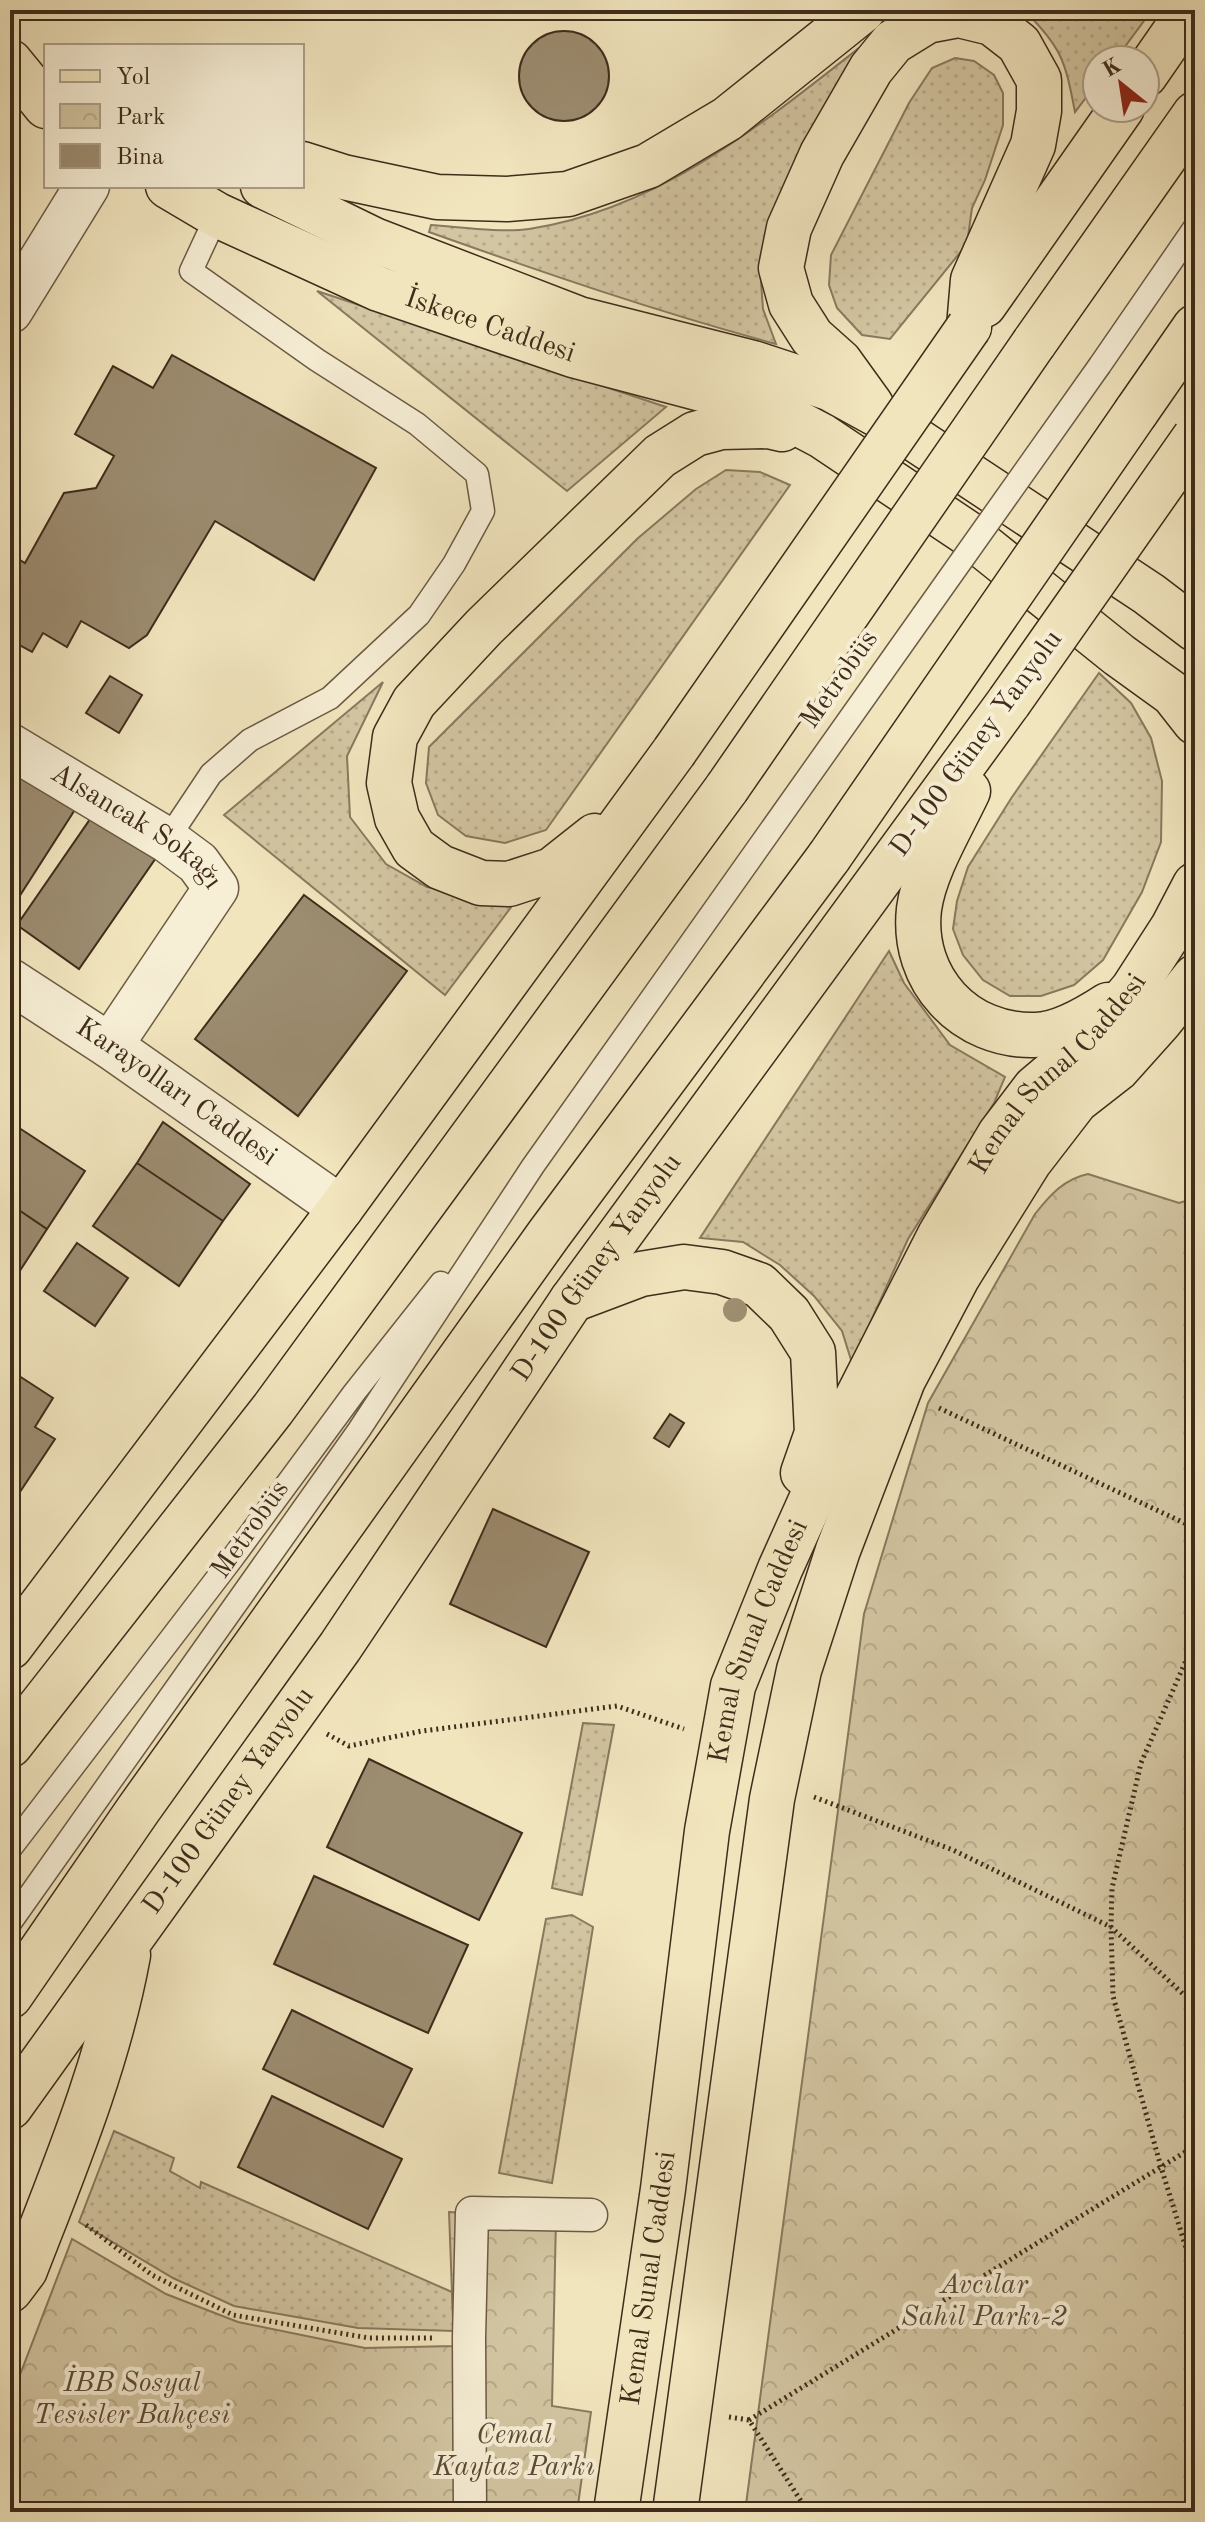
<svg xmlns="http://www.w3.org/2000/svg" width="1205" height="2522" font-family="'Old Standard TT',serif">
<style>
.grass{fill:url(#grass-dots);stroke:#8a795e;stroke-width:2}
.park{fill:url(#park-crowns);stroke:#8a795e;stroke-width:2}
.building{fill:#9c8c70;stroke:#402c1b;stroke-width:2}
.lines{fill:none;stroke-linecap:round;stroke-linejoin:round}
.service-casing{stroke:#6c5a44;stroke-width:25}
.pedestrian-casing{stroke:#6c5a44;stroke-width:35}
.minor-casing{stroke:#6c5a44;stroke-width:47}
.tertiary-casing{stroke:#6c5a44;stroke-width:47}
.primary-casing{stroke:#402c1b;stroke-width:47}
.trunk-casing{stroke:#402c1b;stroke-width:47}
.path{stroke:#402c1b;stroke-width:5;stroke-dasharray:2 4;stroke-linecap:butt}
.service{stroke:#f6eed5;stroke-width:22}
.pedestrian{stroke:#f6eed5;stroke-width:32}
.minor{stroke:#f6eed5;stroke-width:44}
.tertiary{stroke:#f6eed5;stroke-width:44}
.primary{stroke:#f1e5be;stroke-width:44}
.trunk{stroke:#f1e5be;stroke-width:44}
.service-bridge-casing{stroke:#6c5a44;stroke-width:25;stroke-linecap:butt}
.primary-bridge-casing{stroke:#402c1b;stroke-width:47;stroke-linecap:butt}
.trunk-bridge-casing{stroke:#402c1b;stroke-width:47;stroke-linecap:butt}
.service-bridge{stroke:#f6eed5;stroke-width:22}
.primary-bridge{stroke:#f1e5be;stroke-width:44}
.trunk-bridge{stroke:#f1e5be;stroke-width:44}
.tree{fill:#a09073}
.labels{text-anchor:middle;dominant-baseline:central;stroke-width:8;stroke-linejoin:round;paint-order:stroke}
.street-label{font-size:28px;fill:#402c1b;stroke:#f6eed5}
.park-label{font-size:28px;font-style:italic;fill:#5d4b36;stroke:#f6eed5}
</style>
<defs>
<pattern id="grass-dots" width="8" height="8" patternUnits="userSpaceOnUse" patternTransform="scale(2)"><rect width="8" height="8" fill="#d3c6a2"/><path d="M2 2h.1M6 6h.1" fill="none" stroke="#b6aa8b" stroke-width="1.8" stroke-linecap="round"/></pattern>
<pattern id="park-crowns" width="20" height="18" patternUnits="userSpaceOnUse" patternTransform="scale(2)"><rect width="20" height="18" fill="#d3c6a2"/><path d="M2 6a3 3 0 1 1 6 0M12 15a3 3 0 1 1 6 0" fill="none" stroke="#b6aa8b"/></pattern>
</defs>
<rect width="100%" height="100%" fill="#f1e5be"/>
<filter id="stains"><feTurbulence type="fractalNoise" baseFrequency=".0025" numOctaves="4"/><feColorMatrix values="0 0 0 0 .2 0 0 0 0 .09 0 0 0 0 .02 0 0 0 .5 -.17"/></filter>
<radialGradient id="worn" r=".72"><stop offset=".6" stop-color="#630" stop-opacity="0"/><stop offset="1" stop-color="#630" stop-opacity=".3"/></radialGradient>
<path class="grass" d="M1024,10H1152L1115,60H1097V83L1075,112C1065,60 1062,48 1024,10Z
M859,48L760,268L763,309L776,344C658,312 544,273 429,232L431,225C460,227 501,233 529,229C657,210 761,125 859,48Z
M955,58L974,61L994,75L1003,93V125L985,180L972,208L967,244L890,339L862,335L837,308L829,285L831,255L909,103L932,68Z
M317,291L666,407L567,491Z
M726,470L760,472L790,485L546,830L505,843L466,836L438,815L426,783L429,747L637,539L696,489Z
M1099,673L1131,703L1151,738L1162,781L1161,842L1142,892L1103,960L1074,985L1041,996H1010L983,980L963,955L953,929L957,901L968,867L1012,797Z
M383,682L347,756L350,817L386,864L427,887L515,902L445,995L224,815Z
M889,951L904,983L950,1045L1005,1077L994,1103L908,1239L852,1363L842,1331L814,1296L780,1265L743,1242L700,1238Z
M583,1723L614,1725L582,1895L552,1888Z
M572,1915L593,1927L552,2183L499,2173L546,1919Z
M114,2131L174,2158L170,2171L200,2188L201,2182L452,2292L454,2331L358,2328L234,2306L173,2278L79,2222Z"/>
<path class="park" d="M1088,1174L1179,1203L1195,1198V2512H745L864,1614L928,1403L1035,1214C1050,1195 1064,1179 1088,1174Z
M449,2212L556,2218L552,2406L591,2412L577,2512H10V2401L72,2239L166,2294L238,2322L365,2348L454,2346Z"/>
<path class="building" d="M519 76a45 45 0 1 1 90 0a45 45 0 1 1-90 0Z
M172,355L376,468L314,580L215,521L147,635L129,648L81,621L67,647L43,633L32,652L10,640V554L25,563L64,493L96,488L114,456L75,434L113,366L153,388Z
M110,676L142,695L119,733L86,713Z
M10,766L76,808L10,911Z
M95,812L158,855L79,969L17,925Z
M304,895L407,971L298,1116L195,1039Z
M10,1122L85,1171L47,1229L10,1204Z
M163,1122L250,1184L223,1221L137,1163Z
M137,1163L223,1221L179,1286L93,1226Z
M10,1204L47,1229L10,1286Z
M77,1243L128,1278L95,1326L44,1291Z
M10,1370L53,1398L35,1427L55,1439L10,1507Z
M670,1414L684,1423L669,1447L654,1438Z
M493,1509L589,1552L546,1647L450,1604Z
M369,1759L522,1833L479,1920L327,1847Z
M314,1876L468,1945L428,2033L274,1964Z
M292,2010L412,2069L383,2127L263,2069Z
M272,2096L402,2159L368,2229L238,2167Z"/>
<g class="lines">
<defs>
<path id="service" d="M1100,365L1195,227
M167,840L211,774L250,740L330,698L419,615L454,564L483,511L477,474L417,424L317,360L191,271L217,215
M10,1849L231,1560L354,1393L441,1283
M10,1923L359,1430L533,1166L923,615"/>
<path id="pedestrian" d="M470,2512L469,2338L472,2213L591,2215"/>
<g id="minor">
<path d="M10,311L87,186"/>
<path id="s1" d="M10,746L167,840L198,863L216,888L110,1046"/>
</g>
<g id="tertiary">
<path id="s2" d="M10,981L110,1046L341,1208"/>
</g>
<g id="primary">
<path d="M10,62L46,106"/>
<path d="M1145,75L1190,10"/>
<path d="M302,164L343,177L437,197L507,199L568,194L648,166L727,119L863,10"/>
<path id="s3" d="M168,186L217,215L379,289L573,355L743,400L786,417L822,436L967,533L1119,655L1173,694L1195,722"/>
<path d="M263,186L374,240L579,319L753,363L829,388L880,416L1149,594L1195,629"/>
<path d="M984,305L1122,108"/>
<path d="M871,405L840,362L812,337L791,304L781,268L789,228L822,154L871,69L893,42L927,21L959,15L992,23L1019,44L1039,80V111L1033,145L973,280L969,327"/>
<path d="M968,791C951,827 924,871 919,909C911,980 965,1037 1035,1035C1060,1035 1088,1018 1108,1005"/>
<path d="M595,836L552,870L509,884L481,883L440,867L414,848L397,818L389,783L395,737L414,702L484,627L660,456L695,434L721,427L769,426L782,429"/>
<path d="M572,1300L641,1274L684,1267L722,1272L759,1285L789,1314L813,1352L817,1433L803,1473"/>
<path d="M10,1647L341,1208L674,752"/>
<path id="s4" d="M10,2107L340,1647L572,1300L1009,702"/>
<path d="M10,2290L25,2270C65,2167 108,2064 128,1955"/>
<path id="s5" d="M616,2512L663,2189L707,1831L733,1686L780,1569L855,1402L940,1235L1000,1134L1035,1088L1086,1045L1133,989L1173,927L1195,885"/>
<path d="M675,2512L772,1799L799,1670L838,1550L903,1380L958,1276L1029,1162L1076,1101L1117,1069L1160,1021L1195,977"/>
</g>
<path id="trunk" d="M1034,343L1195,114
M1136,412L1195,327
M10,1745L273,1409L727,788
M10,1996L138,1810L549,1234L829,857"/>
</defs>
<use href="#service" class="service-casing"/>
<use href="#pedestrian" class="pedestrian-casing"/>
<use href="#minor" class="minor-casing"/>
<use href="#tertiary" class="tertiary-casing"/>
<use href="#primary" class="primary-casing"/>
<use href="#trunk" class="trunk-casing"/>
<path class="path" d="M1192,1146L1195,1141
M939,1408L1195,1528
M1195,1640L1141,1763L1112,1888L1111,1927L1113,1996L1161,2167L1195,2277
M327,1734L349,1746L422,1731L617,1706L684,1729
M814,1797L953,1850L1111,1927L1195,2005
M86,2225L152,2275L233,2315L369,2338H432
M729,2417L749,2420L808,2512
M749,2420L1195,2146"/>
<use href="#service" class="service"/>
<use href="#pedestrian" class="pedestrian"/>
<use href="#minor" class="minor"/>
<use href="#tertiary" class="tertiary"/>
<use href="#primary" class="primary"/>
<use href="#trunk" class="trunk"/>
<defs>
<path id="service-bridge" d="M923,615L1100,365"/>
<path id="primary-bridge" d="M1009,702L1195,437
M674,752L969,327"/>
<path id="trunk-bridge" d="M727,788L1034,343
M829,857L1136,412"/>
</defs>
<use href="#service-bridge" class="service-bridge-casing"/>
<use href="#primary-bridge" class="primary-bridge-casing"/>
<use href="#trunk-bridge" class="trunk-bridge-casing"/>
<use href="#service-bridge" class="service-bridge"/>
<use href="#primary-bridge" class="primary-bridge"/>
<use href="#trunk-bridge" class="trunk-bridge"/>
</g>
<circle class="tree" cx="735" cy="1310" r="12"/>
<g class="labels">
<g class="street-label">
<text stroke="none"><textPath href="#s3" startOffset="352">İskece Caddesi</textPath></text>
<text transform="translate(840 680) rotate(-55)">Metrobüs</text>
<text transform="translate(977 744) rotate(-54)">D-100 Güney Yanyolu</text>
<text stroke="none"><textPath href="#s1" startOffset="150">Alsancak Sokağı</textPath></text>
<text stroke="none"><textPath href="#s5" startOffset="1532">Kemal Sunal Caddesi</textPath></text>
<text stroke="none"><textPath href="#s2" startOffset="200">Karayolları Caddesi</textPath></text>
<text stroke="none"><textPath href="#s4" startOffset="1024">D-100 Güney Yanyolu</textPath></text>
<text transform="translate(251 1530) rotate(-55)">Metrobüs</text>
<text stroke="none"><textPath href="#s5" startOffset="884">Kemal Sunal Caddesi</textPath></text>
<text stroke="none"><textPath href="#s4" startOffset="376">D-100 Güney Yanyolu</textPath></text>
<text stroke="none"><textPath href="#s5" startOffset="236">Kemal Sunal Caddesi</textPath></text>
</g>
<g class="park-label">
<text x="984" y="2286">Avcılar<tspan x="984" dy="32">Sahil Parkı-2</tspan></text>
<text x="132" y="2384">İBB Sosyal<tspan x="132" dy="32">Tesisler Bahçesi</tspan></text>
<text x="514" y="2436">Cemal<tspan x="514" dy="32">Kaytaz Parkı</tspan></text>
</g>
</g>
<rect width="1205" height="2522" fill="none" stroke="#f1e5be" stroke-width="40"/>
<rect x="12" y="12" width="1181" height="2498" fill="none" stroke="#402c1b" stroke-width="4"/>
<rect x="20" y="20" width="1165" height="2482" fill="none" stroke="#402c1b" stroke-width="2"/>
<rect x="44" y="44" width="260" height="144" fill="#f6eed5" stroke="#ada08b" stroke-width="2"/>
<rect x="60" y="70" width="40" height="12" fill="#f1e5be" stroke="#ada08b" stroke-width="2"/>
<text x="116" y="84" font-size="24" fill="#402c1b">Yol</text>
<rect x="60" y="104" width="40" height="24" fill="url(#park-crowns)" stroke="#ada08b" stroke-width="2"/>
<text x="116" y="124" font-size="24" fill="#402c1b">Park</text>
<rect x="60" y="144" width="40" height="24" fill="#9c8c70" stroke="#ada08b" stroke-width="2"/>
<text x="116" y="164" font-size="24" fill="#402c1b">Bina</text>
<g transform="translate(1121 84) rotate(330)"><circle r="38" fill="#f6eed5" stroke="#ada08b" stroke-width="2"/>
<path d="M0-6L14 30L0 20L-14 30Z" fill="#8f2418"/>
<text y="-12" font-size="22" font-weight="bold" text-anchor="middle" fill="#402c1b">K</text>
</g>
<rect width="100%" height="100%" filter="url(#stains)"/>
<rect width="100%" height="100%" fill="url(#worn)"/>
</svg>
